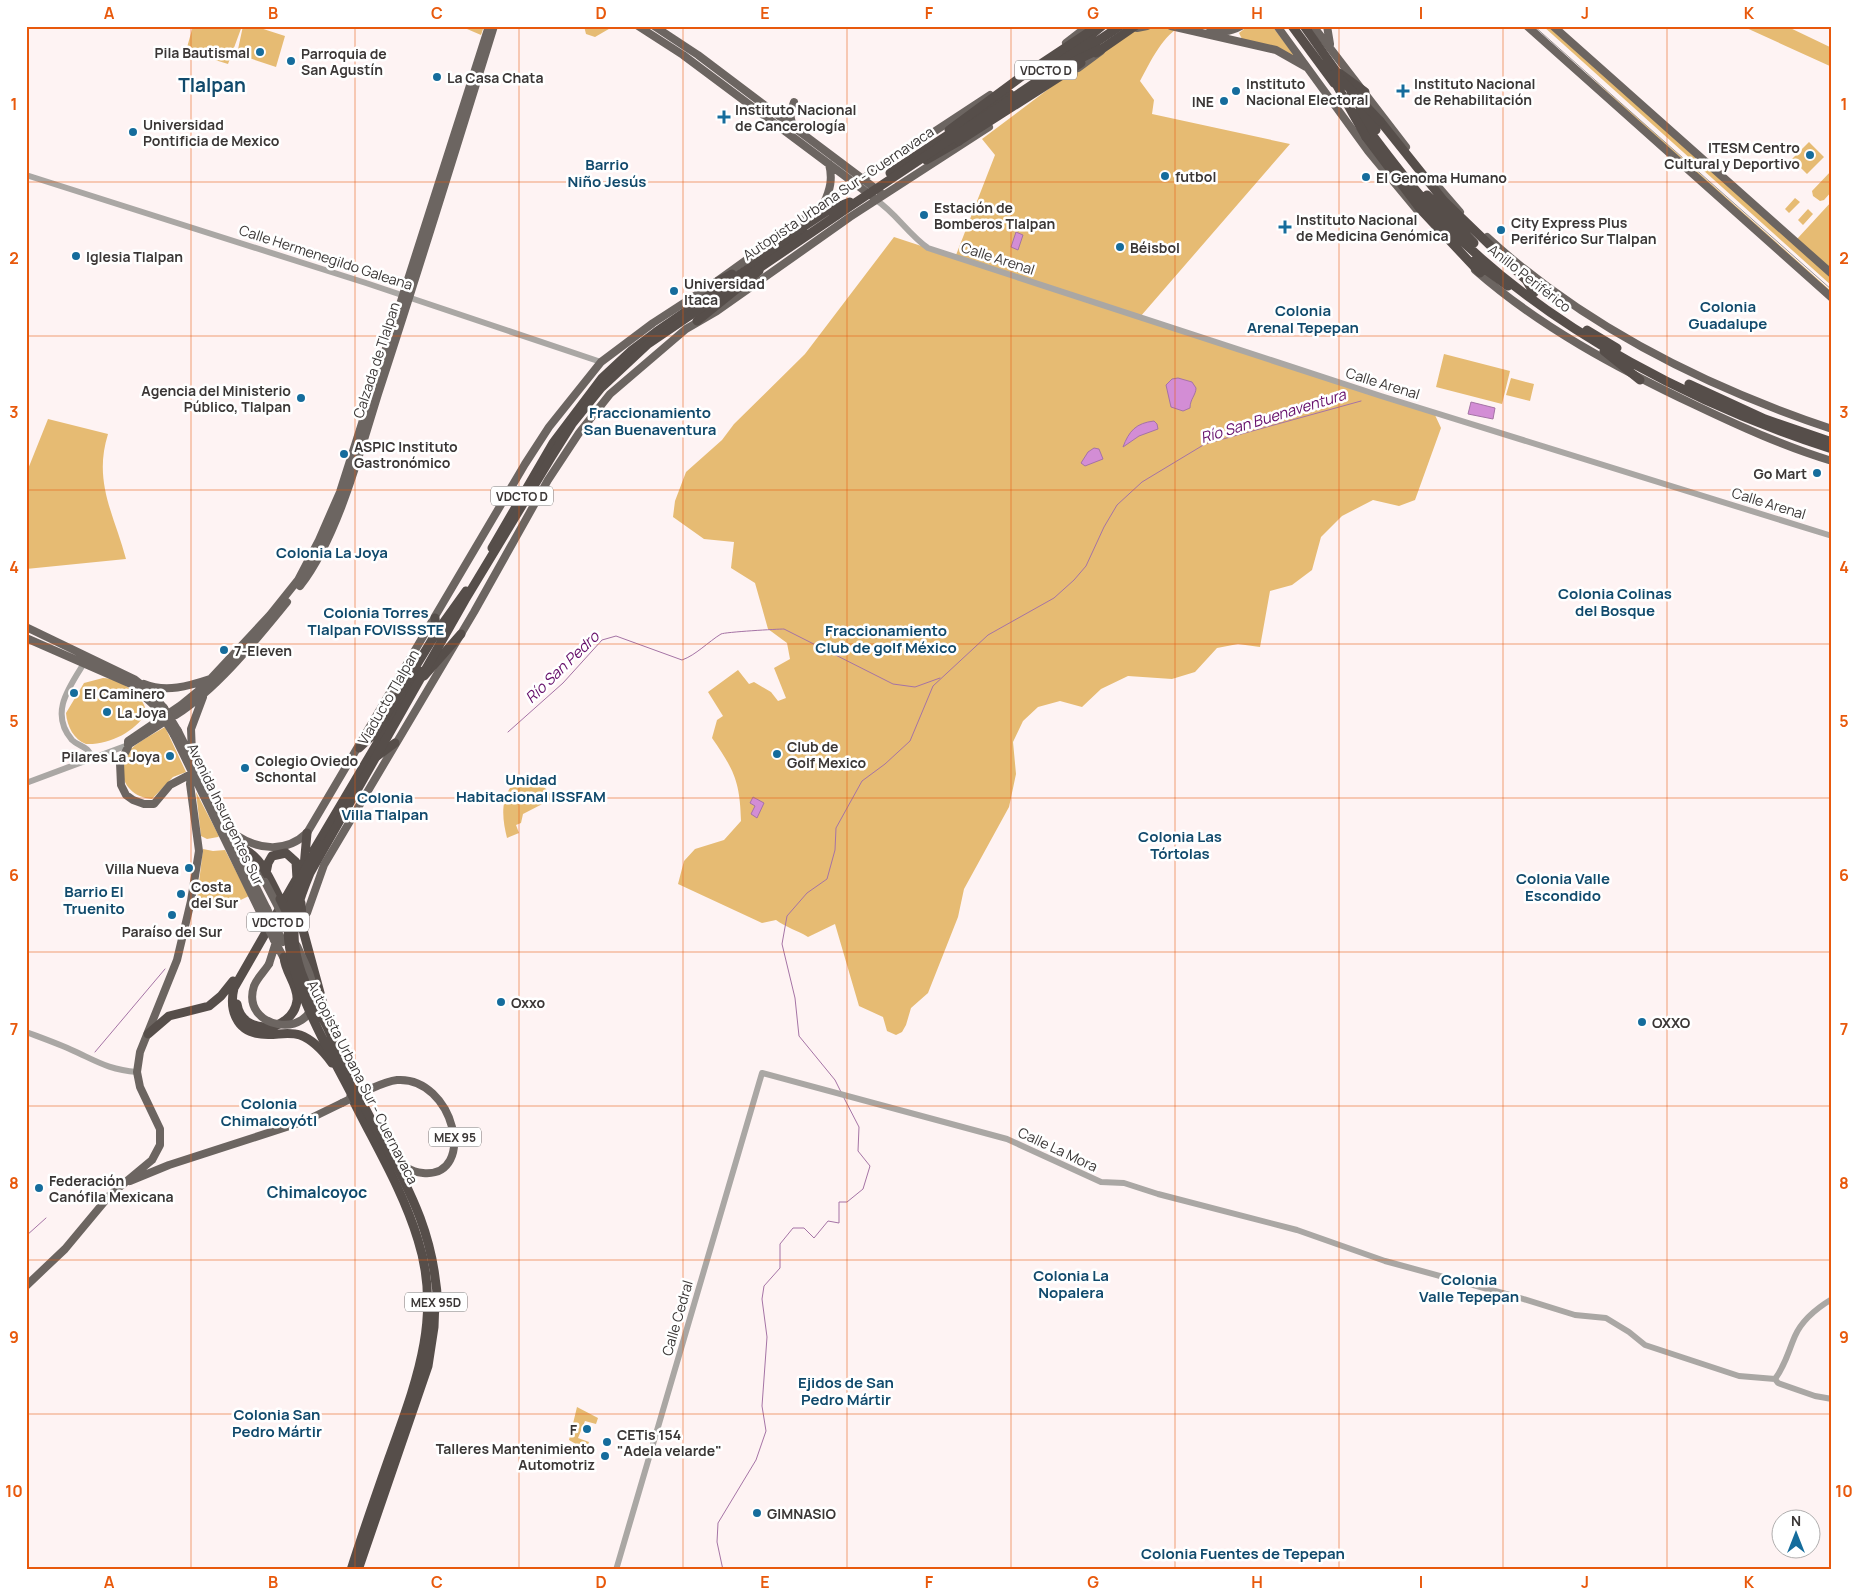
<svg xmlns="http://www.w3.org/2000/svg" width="1858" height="1596" font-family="Manrope,sans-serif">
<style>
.green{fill:#e6bb73}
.water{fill:#d38dd5;stroke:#a573a5}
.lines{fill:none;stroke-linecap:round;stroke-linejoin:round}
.stream{stroke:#a573a5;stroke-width:1}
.minor{stroke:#aaa7a4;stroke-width:6}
.major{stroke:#6c6561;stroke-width:8}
.highway{stroke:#564e4a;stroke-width:9}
.tram{stroke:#9f9897;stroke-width:1}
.major-bridge{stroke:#6c6561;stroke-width:8}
.highway-bridge{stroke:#564e4a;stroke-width:9}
.grid{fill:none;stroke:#e8590c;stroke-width:1;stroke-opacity:0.55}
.poi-dot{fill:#156c9c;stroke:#fff;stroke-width:2}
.labels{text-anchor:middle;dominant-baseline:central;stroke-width:5;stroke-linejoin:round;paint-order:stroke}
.shield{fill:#fff;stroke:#767372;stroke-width:1}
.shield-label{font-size:12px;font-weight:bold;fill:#3b3736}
.poi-label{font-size:14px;font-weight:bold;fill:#3b3736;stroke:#fff;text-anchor:start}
.street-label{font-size:14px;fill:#3b3736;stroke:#fff}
.neighbourhood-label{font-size:15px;font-weight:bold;fill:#114a6c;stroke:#fff}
.water-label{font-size:15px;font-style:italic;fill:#640d69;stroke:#fff}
.quarter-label{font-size:16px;font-weight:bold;fill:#114a6c;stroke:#fff}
.district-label{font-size:19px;font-weight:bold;fill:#114a6c;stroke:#fff}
.neatline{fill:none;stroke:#e8590c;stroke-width:2}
.grid-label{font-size:16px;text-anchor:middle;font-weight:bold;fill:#e8590c}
</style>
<rect width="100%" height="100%" fill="#fef3f3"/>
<path class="green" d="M193,26H242L228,64L186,51Z
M243,26H254L285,36L276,67L237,54Z
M460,26H484L481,35Z
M584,26H614L595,37L586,34Z
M1147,26L1179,27C1160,40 1151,61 1140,81L1154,100L1152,114L1290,144L1140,317L956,255L995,155L982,139L1063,78L1137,29Z
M1248,26H1272L1298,60L1242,39L1239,33Z
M1543,26H1548L1557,33L1832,277V286Z
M1742,26H1786L1832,48V67Z
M1582,70L1631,112L1832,292V295Z
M1809,142L1824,157L1807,174L1792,159Z
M1832,170V191L1824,200L1820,201L1813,196L1812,191Z
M1795,198L1800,202L1789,213L1785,209Z
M1832,201V271L1797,239Z
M1808,209L1813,214L1803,225L1798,220Z
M894,237L1435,415L1441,428L1415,500L1399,506L1373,500L1342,516L1321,537L1312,570L1292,585L1270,591L1260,647L1238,644L1217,648L1195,672L1172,679L1128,676L1101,689L1082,707L1060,701L1038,707L1023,721L1013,742L1016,774L1009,807L964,889L958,917L928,993L911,1008L906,1025L902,1032L896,1035L887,1031L883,1017L859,1006L835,924L808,937C797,930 787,928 776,920L762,923L678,884L684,861L695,849L724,840L741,821C740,781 734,770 712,738L717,720L723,716L708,692L738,670L749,684L754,682L771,692L778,701L786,698L774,668L790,659L787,643L768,629L755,583L731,568L734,542L704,539L673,517L675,501L686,472L722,440L734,424L805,354Z
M1444,354L1510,371L1502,404L1436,387Z
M1511,378L1534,384L1530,401L1506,395Z
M48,419L108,434C93,482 114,514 126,559L26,569V474Z
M103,678C119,678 146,696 146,713C135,732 109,745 86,744C74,740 67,726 66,713L84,683Z
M165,727L186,772L173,777L152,799C125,797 112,769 132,748C141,740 155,733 165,727Z
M534,784L545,788L554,798L523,814L521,823L516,825L519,833L507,838C503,821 500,804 510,788Z
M196,792L219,836L218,837L207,839L201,836Z
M203,849L213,851L225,850L249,896L228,906L197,899Z
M577,1407L598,1418L596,1424L585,1421L578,1438L589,1442L586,1450L569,1440Z"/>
<path class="water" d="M1016,232L1023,235L1018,250L1011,247Z
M1178,378L1192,382L1196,388C1196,395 1190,399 1190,408L1183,411L1171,407L1166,385L1172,379Z
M1471,402L1495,408L1493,419L1468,414Z
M1154,421L1157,424L1158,429L1139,436L1123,447C1129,431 1136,423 1154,421Z
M1094,448L1099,449L1103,459L1085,466L1081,463L1088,452Z
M753,797L764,803L757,818L751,814L755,806L750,803Z"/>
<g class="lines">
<path class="stream" d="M508,732L563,683L602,640L616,636L682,660C696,655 708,642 721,634C725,632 778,629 784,629L893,684L915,687L940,678
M95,1052L165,969
M841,1092L835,1080L799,1036L795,998L782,944L787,916L807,893L827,879L835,850L836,828L862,781L885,764L910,741L933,686L988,635L1054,598L1074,580L1086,566L1104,527L1117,505L1142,482L1205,444L1361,401
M26,1236L46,1218
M723,1570L717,1542L718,1523L756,1460L766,1431L762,1406L767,1337L762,1299L764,1286L780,1268V1244L793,1228H804L814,1238L828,1221L839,1223V1202H847L863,1189L870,1166L858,1151L859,1127L844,1098"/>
<path class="minor" d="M26,175L366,283L601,362
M876,200C896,213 908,234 928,248L1381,396L1832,536
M86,660C71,685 48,712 72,740C79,747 89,746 91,757
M26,783L128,745
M26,1032C42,1038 59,1044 74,1051C98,1062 110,1070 137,1072
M1775,1379C1786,1364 1788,1352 1795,1336C1802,1320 1817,1308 1832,1299
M1775,1379L1778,1383L1815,1396L1832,1399
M616,1570L762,1073L1007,1139L1101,1182L1124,1183L1158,1194L1297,1230L1385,1261L1517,1297L1575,1315L1606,1318L1629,1332L1645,1345L1739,1376L1775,1379"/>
<path class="major" d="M638,26L683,55L873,197
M654,26L698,55L880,192
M1171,26L1276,50L1306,67
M1208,26C1220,34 1230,32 1241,26
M1277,26L1368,151L1417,210
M1313,26L1406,147
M1327,26L1330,44
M1527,26L1832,298
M1553,26L1832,274
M1137,28L1147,26
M1066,43L1088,26
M1078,68L1101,51
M793,128L790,114L794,102
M1435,183L1460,212
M824,203C830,190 833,179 829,164
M1487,237C1585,327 1706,387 1832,429
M1475,270C1540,327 1617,368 1695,405C1739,426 1785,447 1832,461
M300,586C337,539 360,452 378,394C418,272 456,149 494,26
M26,627L134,679L148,690L164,708
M26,638L131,684L158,709
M144,684C166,693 189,686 210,679
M176,715C218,688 255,641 287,602
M178,731L267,909
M174,735L261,914
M128,745L164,722
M192,753L191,729L203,697
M191,774L170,785L154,804H144L133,800L126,795L121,785L120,763L128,747V741L181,705L203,687L270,615L298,580L319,540L340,492L489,26
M236,835C259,850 286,853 307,833L525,464L549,427L601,362L653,323L713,284L824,204L990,95
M239,838L265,882
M307,913L324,865L474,612L548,480L579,433L610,394L686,329L717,311L850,217L989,127
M274,940L286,962
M269,964L276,942
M368,1090C377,1086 387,1081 397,1080C454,1076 478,1178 423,1173C410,1172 399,1163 392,1153
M130,1181L169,1165L305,1121L342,1103
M26,1286L65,1249L110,1195L152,1160L160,1145V1129L140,1087L137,1072L140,1052L177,960L191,901L199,851L190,784L191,774"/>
<path class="highway" d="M1292,26L1334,83
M1304,26L1341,78
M1065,56L1102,26
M1068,61L1120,26
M1339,73L1365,92
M1038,76L1071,53
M1351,93L1376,130
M1356,113C1387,155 1418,196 1454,233C1554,332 1698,406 1832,449
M1380,121L1444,201L1526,280L1534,293
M1366,137L1421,210L1480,273
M926,160L959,141
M890,173L1010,94
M1427,195L1474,243
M1474,261L1508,286
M713,284L732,274
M697,321L759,271
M1587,330L1617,348
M1604,351L1640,380
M1689,384L1765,419L1832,442
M492,548L553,443L602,378L632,350L656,332L803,231
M434,635L436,628L435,618
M424,676L461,634
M359,748L375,733
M376,757L395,743
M314,850L420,671
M247,851C263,860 272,884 280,899
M304,867L307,833
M266,873L268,863L272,856L286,853L296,862L297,879
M297,878L234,988C229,1009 236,1032 261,1034C275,1036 287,1031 300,1035C314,1040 324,1052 332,1063
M301,903L303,930L329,1026
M237,1004C242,1037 292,1033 297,1001C299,986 285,973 284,957
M148,1034L169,1016L209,1006L221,996L233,981
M351,1096C374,1143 403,1190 418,1240C443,1318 415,1385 389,1458C376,1495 363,1532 351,1570
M358,1570L428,1366L434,1327L435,1299"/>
<path class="tram" d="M1534,26L1832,290"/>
<path class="major-bridge" d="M164,708L178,731
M158,709L174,735
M265,882L289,928
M267,909L283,942
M261,914L274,940
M269,964C264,972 257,978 254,986C240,1029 312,1041 314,997C314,979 304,961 297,946
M342,1103L368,1090"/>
<path class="highway-bridge" d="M1096,53L1135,26
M1335,73L1380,121
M1331,75L1366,137
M949,130L1021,77L1098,26
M959,141L1081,63
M794,233L827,211L850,202
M375,733L438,630L466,591
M319,845C308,864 296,883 291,904C275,966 328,1047 355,1101
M280,899L289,917
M438,1308C434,1219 399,1175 361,1100C349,1078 340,1054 329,1031C316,1004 299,977 295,947C291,921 300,897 310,873L465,600L552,456L572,424L601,388L648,344L852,205L1048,74L1100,49"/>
</g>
<path class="grid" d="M191,26V1570M355,26V1570M519,26V1570M683,26V1570M847,26V1570M1011,26V1570M1175,26V1570M1339,26V1570M1503,26V1570M1667,26V1570M26,182H1832M26,336H1832M26,490H1832M26,644H1832M26,798H1832M26,952H1832M26,1106H1832M26,1260H1832M26,1414H1832"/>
<g class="poi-dot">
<circle cx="260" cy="52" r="5"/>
<circle cx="291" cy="61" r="5"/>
<circle cx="437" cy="77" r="5"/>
<circle cx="1236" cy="91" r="5"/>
<path d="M1400.5 83.5h5v5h5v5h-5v5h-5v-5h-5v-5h5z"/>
<circle cx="1224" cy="101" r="5"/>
<path d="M721.5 109.5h5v5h5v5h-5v5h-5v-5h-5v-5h5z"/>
<circle cx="133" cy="132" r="5"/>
<circle cx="1810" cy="155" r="5"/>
<circle cx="1165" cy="176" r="5"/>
<circle cx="1366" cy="177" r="5"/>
<circle cx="924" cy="215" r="5"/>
<path d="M1282.5 219.5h5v5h5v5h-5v5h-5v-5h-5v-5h5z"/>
<circle cx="1501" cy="230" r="5"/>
<circle cx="1120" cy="247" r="5"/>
<circle cx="76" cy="256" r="5"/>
<circle cx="674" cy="291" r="5"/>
<circle cx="301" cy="398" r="5"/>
<circle cx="344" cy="454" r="5"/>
<circle cx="1817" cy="473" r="5"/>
<circle cx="224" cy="650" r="5"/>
<circle cx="74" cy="693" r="5"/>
<circle cx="107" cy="712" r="5"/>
<circle cx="777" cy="754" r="5"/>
<circle cx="170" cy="756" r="5"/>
<circle cx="245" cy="768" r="5"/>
<circle cx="189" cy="868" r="5"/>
<circle cx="181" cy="894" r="5"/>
<circle cx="172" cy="915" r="5"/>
<circle cx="501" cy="1002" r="5"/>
<circle cx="1642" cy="1022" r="5"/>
<circle cx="39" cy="1188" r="5"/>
<circle cx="587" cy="1429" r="5"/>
<circle cx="607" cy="1442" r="5"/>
<circle cx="605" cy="1456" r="5"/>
<circle cx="757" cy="1513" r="5"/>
</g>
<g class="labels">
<g class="shield">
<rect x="1015" y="60.5" width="62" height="19" rx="4"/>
<rect x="491" y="486.5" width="62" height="19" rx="4"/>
<rect x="247" y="912.5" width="62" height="19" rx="4"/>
<rect x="429" y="1127.5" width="52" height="19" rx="4"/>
<rect x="405" y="1292.5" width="62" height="19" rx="4"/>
</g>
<g class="shield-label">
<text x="1046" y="70">VDCTO D</text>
<text x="522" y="496">VDCTO D</text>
<text x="278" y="922">VDCTO D</text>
<text x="455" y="1137">MEX 95</text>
<text x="436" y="1302">MEX 95D</text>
</g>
<g class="poi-label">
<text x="250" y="52" text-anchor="end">Pila Bautismal</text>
<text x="301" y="53">Parroquia de<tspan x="301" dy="16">San Agustín</tspan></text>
<text x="447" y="77">La Casa Chata</text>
<text x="1246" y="83">Instituto<tspan x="1246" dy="16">Nacional Electoral</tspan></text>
<text x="1414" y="83">Instituto Nacional<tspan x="1414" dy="16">de Rehabilitación</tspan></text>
<text x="1214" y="101" text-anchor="end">INE</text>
<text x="735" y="109">Instituto Nacional<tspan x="735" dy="16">de Cancerología</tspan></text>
<text x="143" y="124">Universidad<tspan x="143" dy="16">Pontificia de Mexico</tspan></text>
<text x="1800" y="147" text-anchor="end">ITESM Centro<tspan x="1800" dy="16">Cultural y Deportivo</tspan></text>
<text x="1175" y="176">futbol</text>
<text x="1376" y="177">El Genoma Humano</text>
<text x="934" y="207">Estación de<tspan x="934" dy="16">Bomberos Tlalpan</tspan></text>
<text x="1296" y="219">Instituto Nacional<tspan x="1296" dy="16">de Medicina Genómica</tspan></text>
<text x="1511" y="222">City Express Plus<tspan x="1511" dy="16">Periférico Sur Tlalpan</tspan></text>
<text x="1130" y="247">Béisbol</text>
<text x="86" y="256">Iglesia Tlalpan</text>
<text x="684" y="283">Universidad<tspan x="684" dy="16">Itaca</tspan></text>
<text x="291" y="390" text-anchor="end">Agencia del Ministerio<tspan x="291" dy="16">Público, Tlalpan</tspan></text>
<text x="354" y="446">ASPIC Instituto<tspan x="354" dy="16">Gastronómico</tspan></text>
<text x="1807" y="473" text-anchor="end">Go Mart</text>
<text x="234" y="650">7-Eleven</text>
<text x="84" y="693">El Caminero</text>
<text x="117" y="712">La Joya</text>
<text x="787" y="746">Club de<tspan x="787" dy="16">Golf Mexico</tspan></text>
<text x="160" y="756" text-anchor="end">Pilares La Joya</text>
<text x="255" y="760">Colegio Oviedo<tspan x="255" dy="16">Schontal</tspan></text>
<text x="179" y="868" text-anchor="end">Villa Nueva</text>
<text x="191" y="886">Costa<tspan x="191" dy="16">del Sur</tspan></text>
<text x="172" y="931" text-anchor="middle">Paraíso del Sur</text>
<text x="511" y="1002">Oxxo</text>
<text x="1652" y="1022">OXXO</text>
<text x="49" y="1180">Federación<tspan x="49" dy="16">Canófila Mexicana</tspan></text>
<text x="577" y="1429" text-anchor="end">F</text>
<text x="617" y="1434">CETis 154<tspan x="617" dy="16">"Adela velarde"</tspan></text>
<text x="595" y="1448" text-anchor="end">Talleres Mantenimiento<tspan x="595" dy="16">Automotriz</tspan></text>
<text x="767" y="1513">GIMNASIO</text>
</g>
<g class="street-label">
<text transform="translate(838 193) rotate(-34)">Autopista Urbana Sur - Cuernavaca</text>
<text transform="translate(326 257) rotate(18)">Calle Hermenegildo Galeana</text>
<text transform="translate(998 258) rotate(18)">Calle Arenal</text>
<text transform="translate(1530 278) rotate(38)">Anillo Periférico</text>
<text transform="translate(376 360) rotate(-72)">Calzada de Tlalpan</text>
<text transform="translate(1383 383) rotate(17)">Calle Arenal</text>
<text transform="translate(1769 503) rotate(17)">Calle Arenal</text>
<text transform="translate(388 697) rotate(-60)">Viaducto Tlalpan</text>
<text transform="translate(226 814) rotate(64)">Avenida Insurgentes Sur</text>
<text transform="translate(363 1082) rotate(63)">Autopista Urbana Sur - Cuernavaca</text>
<text transform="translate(1058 1149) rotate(25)">Calle La Mora</text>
<text transform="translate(677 1318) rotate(-74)">Calle Cedral</text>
</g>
<g class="neighbourhood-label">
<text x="607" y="164">Barrio<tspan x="607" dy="17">Niño Jesús</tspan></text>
<text x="1728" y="306">Colonia<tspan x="1728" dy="17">Guadalupe</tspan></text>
<text x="1303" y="310">Colonia<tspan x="1303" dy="17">Arenal Tepepan</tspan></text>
<text x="650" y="412">Fraccionamiento<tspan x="650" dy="17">San Buenaventura</tspan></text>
<text x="332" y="552">Colonia La Joya</text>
<text x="1615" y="593">Colonia Colinas<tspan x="1615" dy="17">del Bosque</tspan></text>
<text x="376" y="612">Colonia Torres<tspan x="376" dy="17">Tlalpan FOVISSSTE</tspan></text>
<text x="886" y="630">Fraccionamiento<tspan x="886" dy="17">Club de golf México</tspan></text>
<text x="531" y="779">Unidad<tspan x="531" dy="17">Habitacional ISSFAM</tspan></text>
<text x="385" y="797">Colonia<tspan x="385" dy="17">Villa Tlalpan</tspan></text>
<text x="1180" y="836">Colonia Las<tspan x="1180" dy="17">Tórtolas</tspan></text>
<text x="1563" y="878">Colonia Valle<tspan x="1563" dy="17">Escondido</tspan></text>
<text x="94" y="891">Barrio El<tspan x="94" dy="17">Truenito</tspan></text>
<text x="269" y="1103">Colonia<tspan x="269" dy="17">Chimalcoyótl</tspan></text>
<text x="1071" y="1275">Colonia La<tspan x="1071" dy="17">Nopalera</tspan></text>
<text x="1469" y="1279">Colonia<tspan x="1469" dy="17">Valle Tepepan</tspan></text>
<text x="846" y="1382">Ejidos de San<tspan x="846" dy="17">Pedro Mártir</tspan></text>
<text x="277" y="1414">Colonia San<tspan x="277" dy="17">Pedro Mártir</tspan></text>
<text x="1243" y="1553">Colonia Fuentes de Tepepan</text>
</g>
<g class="water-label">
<text transform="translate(1273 416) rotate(-17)">Río San Buenaventura</text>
<text transform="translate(562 667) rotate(-44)">Río San Pedro</text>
</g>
<g class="quarter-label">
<text x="317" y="1192">Chimalcoyoc</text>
</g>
<g class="district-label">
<text x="212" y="85">Tlalpan</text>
</g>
</g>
<rect width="1858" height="1596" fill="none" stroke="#ffffff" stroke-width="55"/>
<g transform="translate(1796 1534)"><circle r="24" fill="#ffffff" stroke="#b1afaf"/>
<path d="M0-4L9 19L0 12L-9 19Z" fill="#156c9c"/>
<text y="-8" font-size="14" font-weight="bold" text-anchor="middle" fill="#3b3736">N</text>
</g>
<rect x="28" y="28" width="1802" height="1540" class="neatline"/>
<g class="grid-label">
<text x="109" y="19">A</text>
<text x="273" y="19">B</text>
<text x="437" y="19">C</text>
<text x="601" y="19">D</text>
<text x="765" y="19">E</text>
<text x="929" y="19">F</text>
<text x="1093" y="19">G</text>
<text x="1257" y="19">H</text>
<text x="1421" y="19">I</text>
<text x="1585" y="19">J</text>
<text x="1749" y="19">K</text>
<text x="14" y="110">1</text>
<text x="1844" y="110">1</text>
<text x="14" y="264">2</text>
<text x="1844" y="264">2</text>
<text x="14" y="418">3</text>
<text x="1844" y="418">3</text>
<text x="14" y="573">4</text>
<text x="1844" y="573">4</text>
<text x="14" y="727">5</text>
<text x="1844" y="727">5</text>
<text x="14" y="881">6</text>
<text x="1844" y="881">6</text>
<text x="14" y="1035">7</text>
<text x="1844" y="1035">7</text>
<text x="14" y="1189">8</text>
<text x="1844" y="1189">8</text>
<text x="14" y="1343">9</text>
<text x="1844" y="1343">9</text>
<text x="14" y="1497">10</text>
<text x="1844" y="1497">10</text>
<text x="109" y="1588">A</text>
<text x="273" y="1588">B</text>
<text x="437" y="1588">C</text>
<text x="601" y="1588">D</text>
<text x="765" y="1588">E</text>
<text x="929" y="1588">F</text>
<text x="1093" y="1588">G</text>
<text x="1257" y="1588">H</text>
<text x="1421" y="1588">I</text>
<text x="1585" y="1588">J</text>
<text x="1749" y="1588">K</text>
</g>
</svg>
